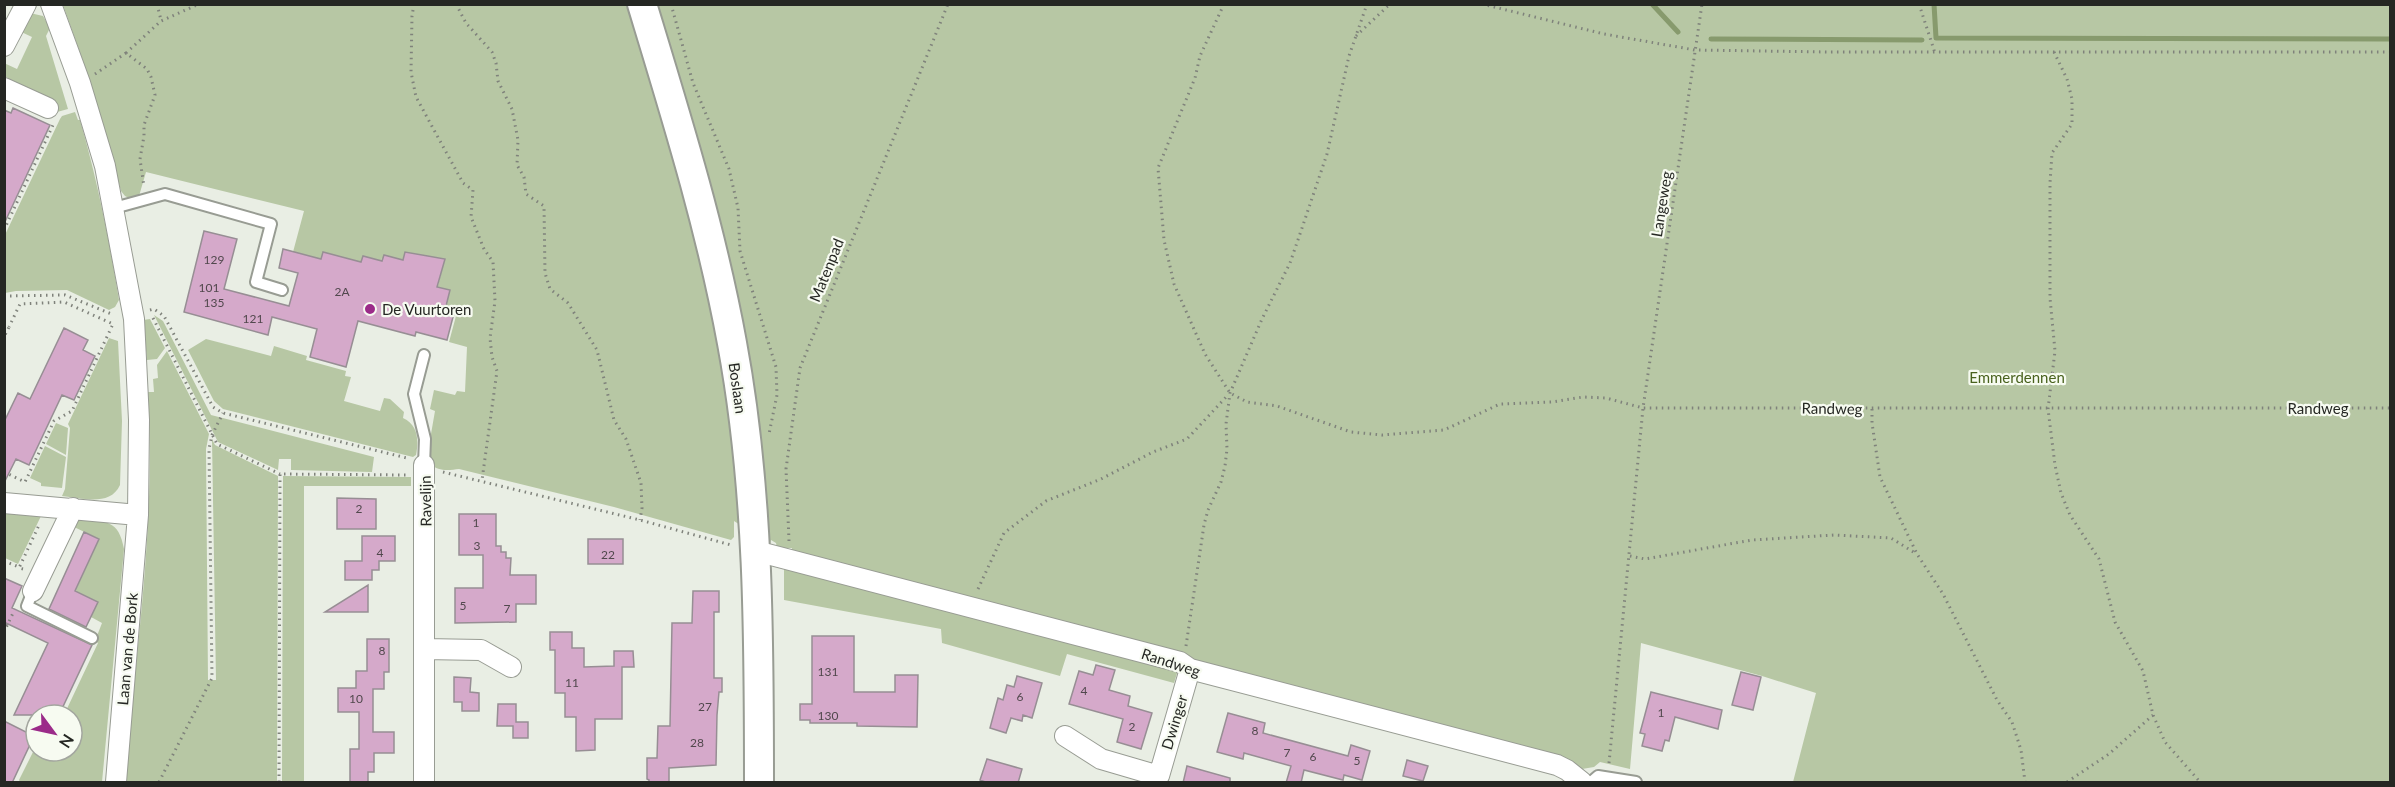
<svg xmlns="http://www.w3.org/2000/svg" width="2395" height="787" font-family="Lato,sans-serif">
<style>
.green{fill:#b7c7a4}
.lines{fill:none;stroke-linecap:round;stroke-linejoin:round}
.stream{stroke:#879a6d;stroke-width:5}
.building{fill:#d5a9ca;stroke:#978e94;stroke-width:1.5}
.service-casing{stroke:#989c93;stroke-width:14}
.minor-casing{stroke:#989c93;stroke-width:22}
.secondary-casing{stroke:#989c93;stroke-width:32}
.path{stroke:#7f827b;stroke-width:3;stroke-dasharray:1.5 4.5;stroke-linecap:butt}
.service{stroke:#fff;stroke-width:10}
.minor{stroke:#fff;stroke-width:20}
.secondary{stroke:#fff;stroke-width:28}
.poi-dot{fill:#9b2b89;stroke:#f7fbf1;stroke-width:2}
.labels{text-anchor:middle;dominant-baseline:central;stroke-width:4.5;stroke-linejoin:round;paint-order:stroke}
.number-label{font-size:12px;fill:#51484d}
.street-label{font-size:15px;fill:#252723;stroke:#f7fbf1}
.poi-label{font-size:15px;fill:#252723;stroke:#f7fbf1;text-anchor:start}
.park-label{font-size:15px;fill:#49621e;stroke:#f7fbf1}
</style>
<rect width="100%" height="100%" fill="#e9eee4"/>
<path class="green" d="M63,5H2390V782H1793L1816,693L1762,676L1641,643L1630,769L1600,762L1594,767L1582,769L791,554L792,548H777L776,543L771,540L770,544L765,541L734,521V537L731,540L614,507L459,469C450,470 438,472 431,464V434L435,411L430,409L434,390L455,395L457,391L465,392L467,347L449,342L456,316L443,312L437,289L443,266L407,256L404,264L382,258L381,263L361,271L299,254L293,252L304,211L146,172L139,196L131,199L125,196L121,191L88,75Z
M30,13L43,16L50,28L46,36L68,109L57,112L5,76L4,63L17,69L32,37L17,30Z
M75,112L78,120H80C97,179 109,239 119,300L115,307L109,310L67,290L16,291L5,293L4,237L60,119L62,116Z
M154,315L163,321L211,415L374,457L372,472L291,470V459H279L278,470L218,442Z
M150,319L165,348L157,359L147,360L143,320Z
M109,338L118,341L122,421L120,485C110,507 82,498 62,496L65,489L70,428L68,424Z
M206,339L271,356L274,346L307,356L306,360L346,371L345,376L351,377L344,401L380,411L384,398L390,399L404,412L403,418C418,425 419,440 416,455L413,457L223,409L214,401L188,350Z
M167,351L209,434L206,449L208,680H216L212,439L215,445L278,476L277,782H124C136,654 156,522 148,392H154L153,379L158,378L157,365Z
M56,423L68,428L66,455L46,444Z
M45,446L66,457L62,488L41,486V483L30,478Z
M283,476L411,477V486H304V782H282Z
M5,512L41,516L18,564L5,558Z
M80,519C106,521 119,520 124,549L102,782H20L19,780L33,752L44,757L47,751H72V715H64L98,643L95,641L102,623L91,617L75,592L99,539L72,526Z
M784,563L1178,670L1174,683L1067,654L1060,676L942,643L941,629L784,600Z"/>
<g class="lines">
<path class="stream" d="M1652,4L1678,32
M1934,4L1936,38L2390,39
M1711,39L1922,40"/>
</g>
<path class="building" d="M13,108L50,125L4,224V110L11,113Z
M204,231L237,239L224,289L289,306L298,273L279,268L283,249L321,259L323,252L361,262L363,256L382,261L384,255L403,260L405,252L445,259L437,287L450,290L444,314L453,317L447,340L416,332L415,336L358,321L346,367L310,357L317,329L272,317L268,335L184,312Z
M64,328L88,340L83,350L95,356L74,400L62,395L29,465L16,459L4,483V422L18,393L30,399Z
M337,498L376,499V529H337Z
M459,514H496V546H501V552H506V558H511L510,575H536V604H516V622L455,623V588H483V555H459Z
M84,532L99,539L75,591L98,602L86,627L49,609Z
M362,536H395V561H379V570H372V580H345V561H362Z
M588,539H623V564H588Z
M4,578L22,586L12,608L92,645L59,715L46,709L43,715H14L48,643L6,623L4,626Z
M368,585V612H325Z
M693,591H719V612H714V678H722V692H719L717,715L716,765L669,768V783H649V780L647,779V758H657L658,726H670L672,623H692Z
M550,632H572V648H584V667L614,666V651H633L634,667H622V719H595V750L576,751V717H565V693H555V650H550Z
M812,636H854V692H895V675H918L917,727L857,726V723H810V720H800V704H812Z
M367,639H389V672H384V689H373V732H394V753H374V772H368V783H350V749H359V712H338V688H356V671H367Z
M1096,665L1115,670L1109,690L1130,696L1128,706L1152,713L1141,749L1117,742L1123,719L1069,704L1079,671L1093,675Z
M1741,672L1761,677L1753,710L1732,705Z
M1017,676L1042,683L1032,718L1023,715L1022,721L1011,718L1006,733L990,728L998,698L1003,700L1007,685L1014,687Z
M454,677L471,678L470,692L479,693V711H462V702H454Z
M1651,692L1722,710L1718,729L1675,717L1669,741L1665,740L1662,751L1642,746L1645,734L1640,733Z
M498,704H516V722H528V738H513V726H497Z
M1228,713L1265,723L1263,733L1348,756L1351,745L1370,751L1362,780L1344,775L1343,780L1304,770L1301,783H1286L1291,766L1244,753L1243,759L1217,752Z
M4,721L34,736L12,783H4Z
M987,759L1022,769L1018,783H988L980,780Z
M1407,760L1428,766L1423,781L1403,776Z
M1187,766L1230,778V783H1183Z"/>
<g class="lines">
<defs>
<path id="service" d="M114,208L165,194L271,224L256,282L282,290
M424,465L425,439L414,394L424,355
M33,591L27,606L92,638
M1591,782L1598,776L1636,782"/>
<path id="minor" d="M51,4L80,83L105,166L134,319L139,420L138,515L116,782
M4,46L26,4
M4,88L48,108
M4,503L138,515
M756,551L1180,662L1190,669L1557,765L1567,770L1582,782
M33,591L73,508
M424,649L481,650L511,667
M1065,736L1101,759L1159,776L1190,669
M424,782V465"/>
<path id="secondary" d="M642,4C676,116 711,228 732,343C759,488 759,636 759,782"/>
</defs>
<use href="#service" class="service-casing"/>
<use href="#minor" class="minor-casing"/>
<use href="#secondary" class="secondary-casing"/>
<path class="path" d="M157,4L161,20
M414,4L412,16L411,72L416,97L463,183L473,190L471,217L484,249L493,262L495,301L490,338L492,357L497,371L482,480
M456,4L466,23L492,52L496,63L498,81L512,109L518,140L517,165L524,177L526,194L544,206L545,273L550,289L568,303L597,350L614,420L626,439L641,483L642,508L640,520
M671,4L693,83L729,169L738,208L740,251L776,367L777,395L769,434
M1224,4L1200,56L1195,78L1158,168L1164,240L1174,284L1205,354L1230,393L1247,402L1277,406L1351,432L1382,435L1444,430L1500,404L1552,402L1583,397L1606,398L1643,408H2390
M1482,4L1604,34L1695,50L1828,52H2390
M1919,4L1935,53
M1356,36L1390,4
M2054,52L2067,79L2072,99V124L2052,153L2050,183V298L2055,351L2048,409L2055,465L2061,493L2070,515L2099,559L2115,622L2143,671L2153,715L2165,742L2200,782
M126,53L161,21L199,4
M95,74L126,53L147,69L151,77L155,95L144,125V136L140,159L144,187
M4,230L53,125
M4,296L65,295L114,315
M150,310L154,309L164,316L213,407L223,413L407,458
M153,318L217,444L280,474
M4,325L9,327L4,337
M1872,409V423L1880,477L1917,554L1943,594L1997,700L2012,722L2021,750L2025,782
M4,472L25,482L54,421L72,411L113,324L64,302L20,304L9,327
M443,472L640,520L731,545
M789,541L786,469L800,368L948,4
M1630,556L1645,559L1752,540L1834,535L1891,538L1915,553
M4,561L19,567
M23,569L19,568L40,523
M978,589L1004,533L1046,501L1101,479L1153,452L1187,439L1228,395
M4,632L14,611
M1186,646L1204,525L1208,510L1221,482L1225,466L1227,449L1226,424L1230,393L1262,319L1290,263L1301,231L1327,154L1349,56L1367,4
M1609,763L1643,408L1702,4
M159,782L212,678L209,449L212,435L223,413
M279,782L280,474L407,475
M2067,782L2109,754L2153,715"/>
<use href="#service" class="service"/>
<use href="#minor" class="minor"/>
<use href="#secondary" class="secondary"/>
</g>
<circle class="poi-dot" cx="370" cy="309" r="6"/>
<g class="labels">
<g class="number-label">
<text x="214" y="259">129</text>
<text x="209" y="287">101</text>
<text x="342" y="291">2A</text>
<text x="214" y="302">135</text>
<text x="253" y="318">121</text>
<text x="359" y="508">2</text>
<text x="476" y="522">1</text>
<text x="477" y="545">3</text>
<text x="380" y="552">4</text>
<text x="608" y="554">22</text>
<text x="463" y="605">5</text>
<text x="507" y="608">7</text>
<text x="382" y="650">8</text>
<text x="828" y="671">131</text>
<text x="572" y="682">11</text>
<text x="1084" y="690">4</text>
<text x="1020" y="696">6</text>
<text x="356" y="698">10</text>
<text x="705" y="706">27</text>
<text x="1661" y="712">1</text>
<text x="828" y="715">130</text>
<text x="1132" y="726">2</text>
<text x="1255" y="730">8</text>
<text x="697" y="742">28</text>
<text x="1287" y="752">7</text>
<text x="1313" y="756">6</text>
<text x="1357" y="760">5</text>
</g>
<g class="street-label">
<text transform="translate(1661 204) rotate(-81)">Langeweg</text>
<text transform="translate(826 270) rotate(-68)">Matenpad</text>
<text transform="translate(738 388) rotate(82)">Boslaan</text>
<text transform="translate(1832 408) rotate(1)">Randweg</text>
<text x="2318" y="408">Randweg</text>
<text transform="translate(425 501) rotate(-91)">Ravelijn</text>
<text transform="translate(127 649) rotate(-85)">Laan van de Bork</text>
<text transform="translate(1171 662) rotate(18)">Randweg</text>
<text transform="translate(1174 722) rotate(-73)">Dwinger</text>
</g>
<g class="poi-label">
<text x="382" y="309">De Vuurtoren</text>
</g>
<g class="park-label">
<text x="2017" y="377">Emmerdennen</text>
</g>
</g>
<rect width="2395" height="787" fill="none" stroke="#252723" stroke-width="12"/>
<g transform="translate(54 733) rotate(123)"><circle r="28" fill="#f7fbf1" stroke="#a3a69f" stroke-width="1.5"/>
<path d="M0-4.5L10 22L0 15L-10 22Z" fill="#9b2b89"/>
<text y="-9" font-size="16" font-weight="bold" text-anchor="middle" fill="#252723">N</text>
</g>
</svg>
